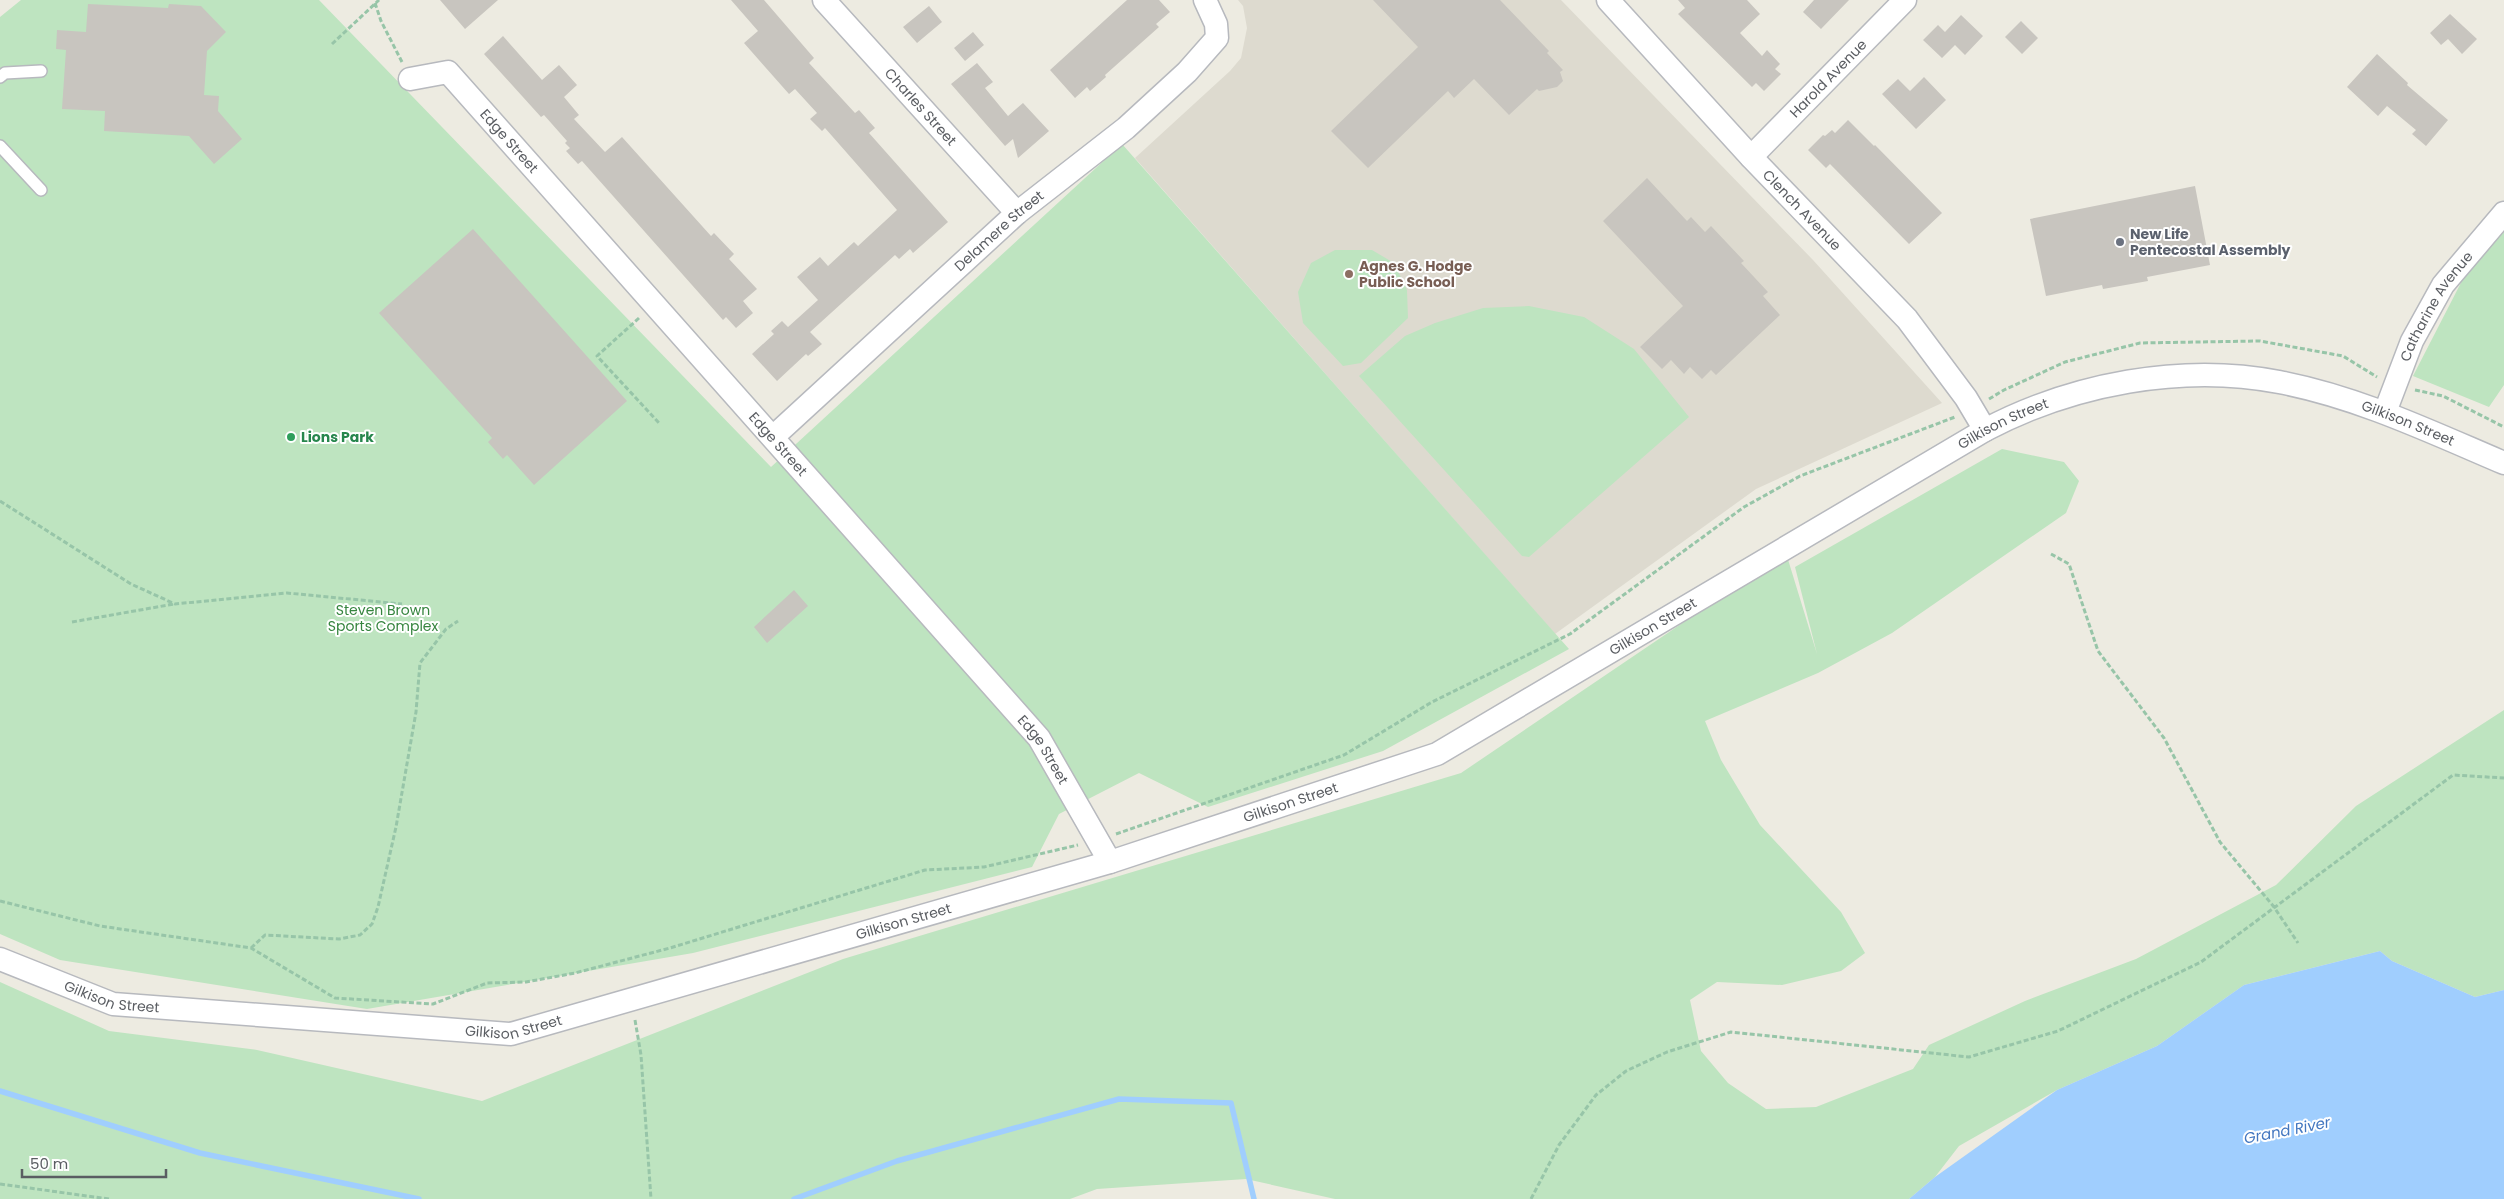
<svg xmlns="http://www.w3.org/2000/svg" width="2504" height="1199" font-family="Poppins,sans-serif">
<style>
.education{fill:#dddacf}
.green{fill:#bee4c0}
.water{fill:#a0cefe}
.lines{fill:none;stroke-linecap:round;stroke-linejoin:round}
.stream{stroke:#a0cefe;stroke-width:5.5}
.building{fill:#c8c5bf}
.service-casing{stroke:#b7b9be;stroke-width:14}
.minor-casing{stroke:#b7b9be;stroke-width:25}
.path{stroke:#97c5a8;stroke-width:3;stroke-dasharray:5 2.5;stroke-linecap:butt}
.service{stroke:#fff;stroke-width:11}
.minor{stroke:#fff;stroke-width:22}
.worship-dot{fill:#6b7280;stroke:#fff;stroke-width:2}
.education-dot{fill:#8d6e63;stroke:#fff;stroke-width:2}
.leisure-dot{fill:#2e9e5b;stroke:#fff;stroke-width:2}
.labels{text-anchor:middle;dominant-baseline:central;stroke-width:4;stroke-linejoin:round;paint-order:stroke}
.street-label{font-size:14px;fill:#5a5d62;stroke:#fff}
.worship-label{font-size:14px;font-weight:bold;fill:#5b616d;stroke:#fff;text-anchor:start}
.education-label{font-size:14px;font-weight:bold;fill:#785e54;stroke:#fff;text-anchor:start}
.leisure-label{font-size:14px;font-weight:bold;fill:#27864d;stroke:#fff;text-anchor:start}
.park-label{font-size:14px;fill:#36853f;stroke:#fff}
.water-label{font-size:15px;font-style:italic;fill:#4377c0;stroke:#fff}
</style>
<rect width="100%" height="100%" fill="#edebe1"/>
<path class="education" d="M1238,0H1561L1813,260L1942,403L1756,489L1555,634L1135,158L1230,71L1241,58L1247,28L1243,6Z"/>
<path class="green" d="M21,0H319L771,467L1122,144L1569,649L1383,751L1208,807L1139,773L1059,814L1032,867L693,953L367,1009L60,960L0,934V17Z
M2504,231V385L2489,407L2413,376L2467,271Z
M1335,250H1372L1394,263L1407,290L1408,318L1361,363L1343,366L1303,323L1298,292L1311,263Z
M1529,306L1584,317L1634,349L1689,417L1529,557L1522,556L1359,376L1405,336L1435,323L1483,308Z
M2002,449L2064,462L2079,481L2066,513L1892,633L1818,673L1705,721L1721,760L1760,825L1841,912L1865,953L1841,971L1782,985L1717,982L1690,1000L1701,1051L1728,1083L1766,1109L1816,1107L1913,1069L1929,1045L2025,1001L2136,959L2276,885L2356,806L2504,710V990L2475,997L2392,961L2380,951L2244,985L2157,1046L2057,1090L1959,1146L1935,1177L1909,1199H1335L1246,1179L1097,1189L1070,1199H0V982L109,1031L257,1050L482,1101L843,959L1461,773L1786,553L1817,654L1795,567Z"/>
<path class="water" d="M2380,951L2392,961L2475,997L2504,990V1199H1909L1935,1177L2057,1090L2157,1046L2244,985Z"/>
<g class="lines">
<path class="stream" d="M0,1091L200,1153L419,1199
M794,1199L897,1161L1119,1099L1231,1103L1254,1199"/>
</g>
<path class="building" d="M440,0H498L465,29Z
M731,0H764L814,58L809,63L855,113L859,110L875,128L869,133L948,222L913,253L910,249L899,259L895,255L810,332L822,344L808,356L806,354L777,381L752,354L774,334L771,331L782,321L788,327L818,300L797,277L820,257L828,266L854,242L858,246L897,210L825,128L822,131L810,119L817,113L795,89L789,94L744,43L758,31Z
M1127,0H1159L1170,12L1156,24L1159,27L1105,75L1106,77L1090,91L1087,87L1075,98L1050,70Z
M1373,0H1500L1549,51L1547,53L1563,70L1560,72L1563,81L1557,87L1539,91L1537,89L1509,115L1474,79L1454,98L1448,91L1368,168L1331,131L1418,47Z
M1678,0H1747L1760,14L1740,33L1762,56L1767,50L1780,64L1775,69L1781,74L1764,91L1756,83L1752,87L1678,14L1685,8Z
M1814,0H1849L1821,29L1803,12Z
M88,4L168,8L169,4L201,6L226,32L207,51L204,95L219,96L218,111L242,139L214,164L189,136L104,131L105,111L62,109L66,50L56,49L57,30L86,32Z
M929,6L942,22L917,43L903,27Z
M2450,14L2477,39L2462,54L2448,39L2441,45L2430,33Z
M1961,15L1983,36L1965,55L1955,45L1942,58L1923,40L1938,25L1945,32Z
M2021,21L2038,38L2022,54L2005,37Z
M973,32L984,45L965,61L954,48Z
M503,36L542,80L559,65L577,85L564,97L579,115L574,119L605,152L622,137L711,236L714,233L734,254L729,259L757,289L743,301L753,313L736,328L726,317L723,320L582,161L578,164L566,151L570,148L565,143L567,141L544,115L541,117L484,54Z
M2377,54L2408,83L2407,85L2448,120L2426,146L2412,134L2416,130L2387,106L2378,116L2347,87Z
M977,63L993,82L985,88L1008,116L1023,103L1049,131L1018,158L1013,139L1005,146L951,84Z
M1924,77L1946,100L1916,129L1882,94L1898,79L1910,91Z
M1848,120L1874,146L1875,145L1942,213L1909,244L1830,164L1826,168L1808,150L1823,135L1825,136L1832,130L1835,133Z
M1647,178L1687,221L1691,217L1705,232L1711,226L1744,261L1741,263L1768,292L1763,296L1780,315L1716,375L1711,370L1702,379L1690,367L1684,374L1671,360L1662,369L1640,347L1683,306L1603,221Z
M2195,186L2210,265L2147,277L2148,281L2103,289L2102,285L2046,296L2030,219Z
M473,229L627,401L534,485L507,455L503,459L488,442L492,438L379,313Z
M794,590L808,606L767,643L754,627Z"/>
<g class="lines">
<defs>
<path id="service" d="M0,77L5,73L41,71
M0,146L41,190"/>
<g id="minor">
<path id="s1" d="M824,0L1017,213"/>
<path id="s2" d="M1608,0L1751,157L1907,319L1966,398L1985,430"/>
<path id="s3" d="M410,79L448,72L1039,738L1110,862"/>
<path id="s4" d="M1751,157L1905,0"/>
<path id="s5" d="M2385,412L2412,341L2443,285L2504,213"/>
<path id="s6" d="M773,437L1017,213L1126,128L1187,72L1217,38L1216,24L1205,0"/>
<path id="s7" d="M0,959L113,1004L511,1034L1110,862L1437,754L1985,430C2072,384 2182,363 2279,382C2358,397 2431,432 2504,463"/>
</g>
</defs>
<use href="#service" class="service-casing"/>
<use href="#minor" class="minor-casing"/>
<path class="path" d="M375,3L381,21L402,62
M332,44L379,0
M639,318L597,356L660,424
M2415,390L2443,396L2504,427
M1989,399L2004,390L2065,362L2140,343L2260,341L2343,356L2377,377
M0,501L131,584L175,604L287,593L402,604
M2051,554L2069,564L2098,651L2164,738L2220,842L2274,907L2298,943
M72,622L174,604
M1116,834L1344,755L1432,702L1570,634L1744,507L1800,476L1955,417
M0,901L100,926L251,948L335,998L433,1004L487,983L526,982L575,973L670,948L925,870L984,867L1078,845
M251,948L265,935L339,939L360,935L372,924L378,907L396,827L416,712L420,663L446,629L458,621
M635,1020L641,1055L651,1199
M0,1184L109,1199
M1531,1199L1559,1145L1596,1095L1626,1071L1667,1052L1731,1032L1969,1057L2058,1031L2201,962L2453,775L2504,778"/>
<use href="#service" class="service"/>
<use href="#minor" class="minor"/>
</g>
<circle class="worship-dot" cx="2120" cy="242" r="5"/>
<circle class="education-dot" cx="1349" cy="274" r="5"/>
<circle class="leisure-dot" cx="291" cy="437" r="5"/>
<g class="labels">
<g class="street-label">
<text stroke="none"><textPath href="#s4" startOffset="110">Harold Avenue</textPath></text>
<text stroke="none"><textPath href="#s1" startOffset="144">Charles Street</textPath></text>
<text stroke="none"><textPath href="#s3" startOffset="131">Edge Street</textPath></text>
<text stroke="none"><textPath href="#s2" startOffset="286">Clench Avenue</textPath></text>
<text stroke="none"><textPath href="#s6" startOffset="306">Delamere Street</textPath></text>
<text stroke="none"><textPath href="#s5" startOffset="118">Catharine Avenue</textPath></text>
<text stroke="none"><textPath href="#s7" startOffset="2564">Gilkison Street</textPath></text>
<text stroke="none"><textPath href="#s7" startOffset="2144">Gilkison Street</textPath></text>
<text stroke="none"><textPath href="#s3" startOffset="536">Edge Street</textPath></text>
<text stroke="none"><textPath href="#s7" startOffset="1739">Gilkison Street</textPath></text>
<text stroke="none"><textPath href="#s3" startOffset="941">Edge Street</textPath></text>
<text stroke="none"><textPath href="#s7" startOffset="1334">Gilkison Street</textPath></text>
<text stroke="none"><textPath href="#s7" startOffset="929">Gilkison Street</textPath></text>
<text stroke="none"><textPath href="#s7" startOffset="119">Gilkison Street</textPath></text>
<text stroke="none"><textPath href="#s7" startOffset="524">Gilkison Street</textPath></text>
</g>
<g class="worship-label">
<text x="2130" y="234">New Life<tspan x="2130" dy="16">Pentecostal Assembly</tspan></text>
</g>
<g class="education-label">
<text x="1359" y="266">Agnes G. Hodge<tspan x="1359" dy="16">Public School</tspan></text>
</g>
<g class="leisure-label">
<text x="301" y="437">Lions Park</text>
</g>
<g class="park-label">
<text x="383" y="610">Steven Brown<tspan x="383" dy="16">Sports Complex</tspan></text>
</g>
<g class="water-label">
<text transform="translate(2287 1130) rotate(-11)">Grand River</text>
</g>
</g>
<path d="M22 1169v8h144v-8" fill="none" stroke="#5a5d62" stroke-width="2.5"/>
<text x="30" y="1169" font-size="15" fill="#5a5d62" stroke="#ffffff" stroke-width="4" paint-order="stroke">50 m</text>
</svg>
